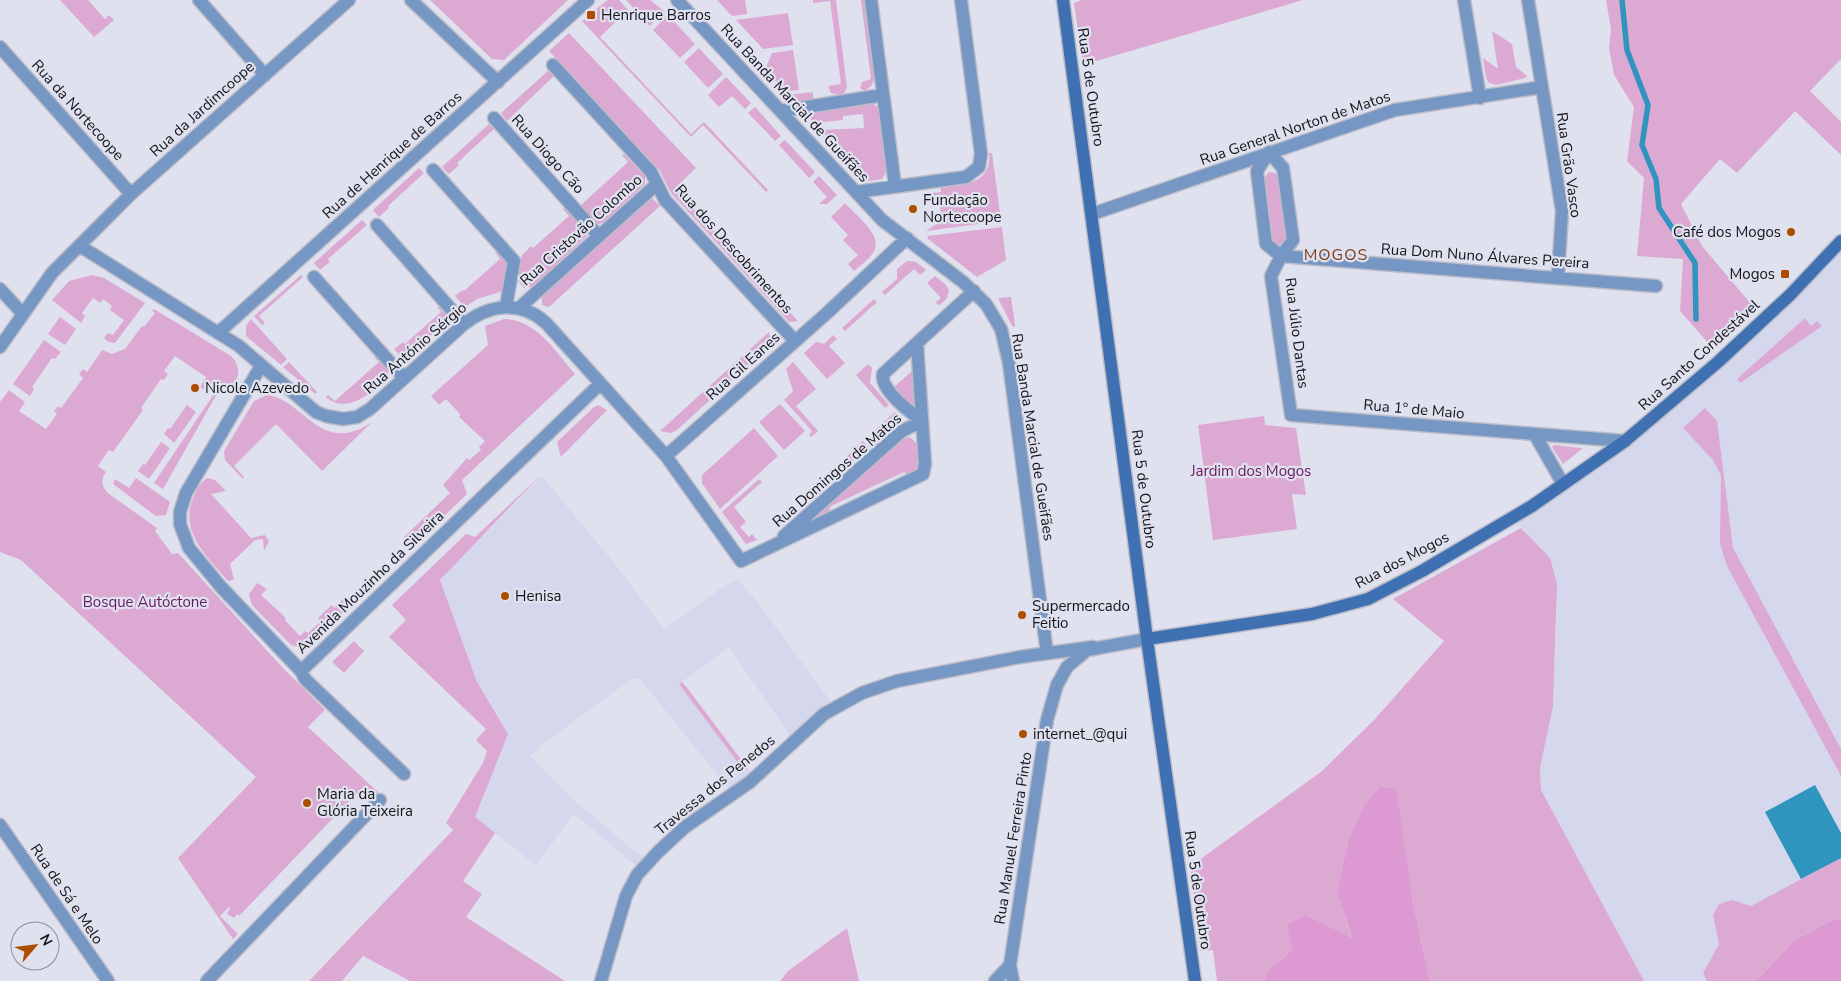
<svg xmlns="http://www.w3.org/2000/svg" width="1841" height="981" font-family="'Nunito Sans',sans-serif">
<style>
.built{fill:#d5d7ec}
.green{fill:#dca9d3}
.forest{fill:#dd99d2}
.water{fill:#2f94be}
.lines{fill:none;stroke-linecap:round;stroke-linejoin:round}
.stream{stroke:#2f94be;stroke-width:5.5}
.street-casing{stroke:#bbbcc8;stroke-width:15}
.secondary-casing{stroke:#bbbcc8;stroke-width:15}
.street{stroke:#7697c4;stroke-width:12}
.secondary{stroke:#3f70b2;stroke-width:12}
.poi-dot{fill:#ac4d00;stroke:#e0e1ef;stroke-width:2}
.labels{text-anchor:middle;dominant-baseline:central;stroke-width:4.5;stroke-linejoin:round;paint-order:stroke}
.poi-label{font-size:15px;fill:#131318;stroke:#e0e1ef;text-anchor:start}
.street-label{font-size:15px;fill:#131318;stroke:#e0e1ef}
.park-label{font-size:15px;fill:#691961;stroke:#e0e1ef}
.neighbourhood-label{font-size:16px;letter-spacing:1px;fill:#7d3e19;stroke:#e0e1ef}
</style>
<rect width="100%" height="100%" fill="#e0e1ef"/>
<path class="built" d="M1841,245V858L1751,907L1742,904L1713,915L1719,944L1703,973L1707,981H1644L1541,790L1540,768L1553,706L1557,606L1542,548L1530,539L1515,518L1628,444Z
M542,476L615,564L664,629L720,589L737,579L754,598L834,706L793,740L729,647L682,682L753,777L732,793L640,679L633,678L539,747L540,749L530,756L576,802L648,862L641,870L574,814L536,865L474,817L508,734L477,682L440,580Z"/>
<path class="green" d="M60,0H88L105,19L109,15L114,20L94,37Z
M430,0H568L504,60L492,59Z
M608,0H619L628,10L600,37L691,134L704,122L768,190L766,192L703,125L691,137L582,21L584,19L587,22L598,11L596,9Z
M626,0H650L665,12L650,26Z
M717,0H745L747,14L732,16Z
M813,0H836L847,87L844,93L839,95L831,93L828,86L841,84L830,1L813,3Z
M861,0H865L875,76L872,85L865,91L860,88L862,82L871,79Z
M1082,0H1303L1083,65L1074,3Z
M1606,0H1841V59L1810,91L1841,122V155L1795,111L1737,173L1720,159L1681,204L1702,246L1751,304L1708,343L1680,311L1683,259L1637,256L1644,178L1627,161L1634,107L1614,75L1609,48L1611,29Z
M788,13L793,45L763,49L736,20Z
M668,15L695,44L680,58L653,30Z
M1492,31L1512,44L1516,67L1527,76L1525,78L1496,85L1489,83L1486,77L1483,58L1498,69Z
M569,33L696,168L675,188L798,321L789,322L671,193L660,171L549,51Z
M699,48L723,74L708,88L684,62Z
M793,50L799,90L785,91L765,70L772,53Z
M549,70L554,76L507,121L501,113Z
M726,77L751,103L745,109L732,96L719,107L708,95Z
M813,92V101H798L788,95Z
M871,103L878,107L887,171L882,179L868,181L820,130L864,128L863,114L843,116V120L814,123L810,118L812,112Z
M755,107L781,136L775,141L748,113Z
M489,124L494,129L457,163L459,165L449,174L442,167Z
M785,140L815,172L809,178L779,145Z
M989,153H992L1001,221L926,231L938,223C945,210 938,196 923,194L941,192V188C963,185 993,184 989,153Z
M624,154L645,176V184L603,223L597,224L580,206L628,162L622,155Z
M419,168L424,173L388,206L389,208L379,217L373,210Z
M1269,172L1275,173L1279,178L1286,238L1280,246L1274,243L1273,240L1265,177Z
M819,176L837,195L827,204H819L827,197L813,182Z
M653,199L660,206L549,307L542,305V297L648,200Z
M845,203C855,215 883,234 874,251C870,259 861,265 854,271L848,264L858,255L843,240L848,235L831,217Z
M566,207L587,232V236L532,287L524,288L517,279L522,255L531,246L533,248L569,216L563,209Z
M362,220L367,225L328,259L330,262L320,270L314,263Z
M1002,227L1006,260L977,277L927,238L928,236Z
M497,251L508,263L503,291L477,299L465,307L455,296L462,290L464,291L500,259L495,252Z
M907,261L916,262L926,270L920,275L914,269L885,295L882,292L897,279V269Z
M92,275L104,278L145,303L115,343L108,342L104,338L108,333L113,335L124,320L110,310L112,306L103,299L100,303L93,298L82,313L85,316L81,323L52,300L69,281Z
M301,275L303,277L259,316L265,323L262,325L254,316Z
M935,276L946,285L949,290L947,298L940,305L935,303L941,298L927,283Z
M1011,297L1015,325V327L1012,326L998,298Z
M874,299L877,302L845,331L842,328Z
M440,305L447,314L448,320L404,360L394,349L403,342L405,344L441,312L438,308Z
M154,309L231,356C243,368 238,380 230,394L216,384L209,393L200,387L206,377L175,356L164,371L168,374L164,380L161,379L141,408L143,410L113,452L109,450L98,466L106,472C100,480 102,488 109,494L157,528L155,531L172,554L178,553L281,666L325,710L308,727L378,792L373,798L362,788L239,916L237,914L234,918L227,914L230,908L229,907L220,916L238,934L233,939L178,858L256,777L21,560L0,552V402L9,390L25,402L19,411L46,429L57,414L54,411L58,406L61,408L83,378L79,374L83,369L87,372L102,350L112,354L125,349L142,326L144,327L155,313L152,311Z
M60,317L76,329L65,345L48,334Z
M1805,318L1811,326L1817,321L1822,326L1740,383L1737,379Z
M251,319L287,359L281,365L246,336V326Z
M504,319C536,319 556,352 575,374L462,480L467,494L413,546L404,537L450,493L443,485L467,458L469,460L481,450L479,447L485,441L459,417L460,414L446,399L439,405L431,396L488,345L485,326Z
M769,332L771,341L769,346L676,431L670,433L660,431Z
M833,335L837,339L829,346L845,363L827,379L804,353L816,342L824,344Z
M44,340L61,352L55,359L52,358L32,387L34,389L30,396L13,384Z
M376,355L388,368V373C375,392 347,416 326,397L328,395L335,401L379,362L374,357Z
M289,362L317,392L315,394L283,367Z
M793,362L816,389L796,406L818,431L811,437L809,435L812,431L784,400L793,391L786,369Z
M868,364L872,368L870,383L889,405L885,408L856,375Z
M912,371L914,407L894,387Z
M216,391L218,392L163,489L154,483Z
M267,395C305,400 320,457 372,422L322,471L276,424L234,466L244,477L243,479L225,460L224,451L254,401Z
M780,404L805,431L784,450L759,422Z
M187,405L196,412L174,443L164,434L168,428L170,429Z
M598,405L607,410L561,457L557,442L593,408Z
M1705,408L1717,421L1733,548L1841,749V776L1727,566L1720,544L1721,475L1713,460L1683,428Z
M895,412L899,420L878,439L872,433Z
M1264,416L1265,425L1296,428L1306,495L1292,494L1297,529L1213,540L1198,425Z
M754,428L778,456L720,509L702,483V475Z
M910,437L917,444L918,469L910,476L904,472L831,506L828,514L813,519L902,439Z
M863,441L869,447L849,465L844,459Z
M161,442L170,448L149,479L138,471L143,464L145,465Z
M1554,445L1581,448L1582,449L1563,464L1552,447Z
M541,475L440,580L477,682L508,734L475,817L495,833L463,881L482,894L466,917L565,981H410L363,956L342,981H309L453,830L446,823L483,763L487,751L476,740L486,729L389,637L406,620L392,605L466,534L475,537Z
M136,478L170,502L166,515L156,516L113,484L115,479L129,488Z
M208,478L215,480L226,491L211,494L251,538L265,535L269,541L264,551L263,539L255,540L230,564L234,579L230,581L227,580C206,556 178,530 194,496C197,489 201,481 208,478Z
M759,479L762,482L734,507L746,522L740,527L749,537L752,534L757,540L746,544L722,512Z
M1521,528L1550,558L1557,584L1553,706L1540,768L1541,790L1644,981H1430L1414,908L1395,789L1381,786L1364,805L1348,841L1337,892L1352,939L1305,915L1292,950L1269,970L1263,981H1217L1213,950L1200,951L1191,871L1202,858L1322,771L1375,719L1444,641L1393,599Z
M257,583L267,589L261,595L286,618L285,620L300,636L305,631L308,633L321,621L318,618L332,605L334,608L346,596L354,602L311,643L299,647L291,645L252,605L249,594Z
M354,641L364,651L344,673L332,662Z
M682,682L688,689L749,770L742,768L679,684Z
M1841,858V918L1834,919L1795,940L1756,981H1707L1703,973L1719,944L1713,915L1719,904L1732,900L1751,906Z
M847,928L859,981H780L788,971Z"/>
<path class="forest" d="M1381,786L1396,789L1414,908L1430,981H1263L1269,970L1292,950L1288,925L1305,915L1352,938L1337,892L1348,841L1364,805Z
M1841,918V981H1756L1795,940L1834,919Z"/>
<path class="water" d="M1815,785L1841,833V858L1801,879L1765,812Z"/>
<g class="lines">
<path class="stream" d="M1622,0L1627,50L1648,105L1642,145L1656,179L1659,208L1695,263L1696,319"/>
<defs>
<path id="street" d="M199,0L265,75
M411,0L498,82
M677,0L882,220L963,282L986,304L1001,329L1009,363L1047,653
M871,0L895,186
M1464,0L1480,98
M1528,0L1562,211L1558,277
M0,47L131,194
M553,65L651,172L665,200L795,341
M781,111L883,95
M494,118L598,235
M433,170L514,261L506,306
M856,192L966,177L979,167L981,154L961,0
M1092,214L1395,110L1542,87
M377,225L464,324
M80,246L239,346L316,412L326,416L343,419L357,417L370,409L464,324C490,304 520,300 546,323L666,456L741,561L923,474L925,464L917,343
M1281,256L1266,244L1257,171L1269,152L1283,168L1293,240L1281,256L1271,276L1291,415L1625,441
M1281,256L1656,286
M314,277L404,378
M0,289L23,314
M519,308L657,184
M218,333L588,0
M0,347L52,273L131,194L349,0
M261,366L186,493L180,512V524L189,548L221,587L301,671L305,679L404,774
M1535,435L1563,484
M666,456L827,313L907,238
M784,536L902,431L922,421C910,412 880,390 883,374L974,291
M301,671L600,384
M0,825L108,981
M1010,965L1013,981
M207,981L380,800
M601,981L626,896L637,875L658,852L685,827L750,782L824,714L862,693L897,681L1020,657L1093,647
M995,981L1010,965L1047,720L1057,685L1067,667L1087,650L1147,639"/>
<path id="secondary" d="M1063,0L1147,639L1195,981
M1147,639L1312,614L1368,599L1422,571L1532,506L1625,441L1718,362L1790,295L1841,241"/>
</defs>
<use href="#street" class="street-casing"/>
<use href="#secondary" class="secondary-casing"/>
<use href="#street" class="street"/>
<use href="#secondary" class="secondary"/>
</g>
<g class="poi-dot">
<rect x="586" y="10" width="10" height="10" rx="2.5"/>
<circle cx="913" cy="209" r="5"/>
<circle cx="1791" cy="232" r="5"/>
<rect x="1780" y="269" width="10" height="10" rx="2.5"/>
<circle cx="195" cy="388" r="5"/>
<circle cx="505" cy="596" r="5"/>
<circle cx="1022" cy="615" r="5"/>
<circle cx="1023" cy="734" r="5"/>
<circle cx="307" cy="803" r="5"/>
</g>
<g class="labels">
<g class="poi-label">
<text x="601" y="15">Henrique Barros</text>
<text x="923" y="200">Fundação<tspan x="923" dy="17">Nortecoope</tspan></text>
<text x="1781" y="232" text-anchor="end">Café dos Mogos</text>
<text x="1775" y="274" text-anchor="end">Mogos</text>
<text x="205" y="388">Nicole Azevedo</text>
<text x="515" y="596">Henisa</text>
<text x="1032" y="606">Supermercado<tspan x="1032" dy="17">Feitio</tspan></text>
<text x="1033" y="734">internet_@qui</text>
<text x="317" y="794">Maria da<tspan x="317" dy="17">Glória Teixeira</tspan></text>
</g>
<g class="street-label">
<text transform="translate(1091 87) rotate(82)">Rua 5 de Outubro</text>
<text transform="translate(795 103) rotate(47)">Rua Banda Marcial de Gueifães</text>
<text transform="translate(202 109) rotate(-42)">Rua da Jardimcoope</text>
<text transform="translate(78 110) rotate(48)">Rua da Nortecoope</text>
<text transform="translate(1295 128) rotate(-19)">Rua General Norton de Matos</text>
<text transform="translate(548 154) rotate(48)">Rua Diogo Cão</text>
<text transform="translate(392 155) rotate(-42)">Rua de Henrique de Barros</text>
<text transform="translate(1569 165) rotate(82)">Rua Grão Vasco</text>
<text transform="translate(581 230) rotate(-42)">Rua Cristovão Colombo</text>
<text transform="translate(734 249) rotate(48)">Rua dos Descobrimentos</text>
<text transform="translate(1485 256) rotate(4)">Rua Dom Nuno Álvares Pereira</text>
<text transform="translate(1297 333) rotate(83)">Rua Júlio Dantas</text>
<text transform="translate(415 348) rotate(-41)">Rua António Sérgio</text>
<text transform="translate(1699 355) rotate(-42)">Rua Santo Condestável</text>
<text transform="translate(743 366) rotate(-42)">Rua Gil Eanes</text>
<text transform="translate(1414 409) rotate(5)">Rua 1º de Maio</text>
<text transform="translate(1033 437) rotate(81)">Rua Banda Marcial de Gueifães</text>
<text transform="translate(837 470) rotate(-41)">Rua Domingos de Matos</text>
<text transform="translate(1144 489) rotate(83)">Rua 5 de Outubro</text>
<text transform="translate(1402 560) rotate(-28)">Rua dos Mogos</text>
<text transform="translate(370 582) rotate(-44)">Avenida Mouzinho da Silveira</text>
<text transform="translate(715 785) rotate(-39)">Travessa dos Penedos</text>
<text transform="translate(1013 838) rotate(-81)">Rua Manuel Ferreira Pinto</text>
<text transform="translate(1198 890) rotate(82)">Rua 5 de Outubro</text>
<text transform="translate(67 894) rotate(56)">Rua de Sá e Melo</text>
</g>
<g class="park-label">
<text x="1251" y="471">Jardim dos Mogos</text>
<text x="145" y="602">Bosque Autóctone</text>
</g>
<g class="neighbourhood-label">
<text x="1336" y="255">MOGOS</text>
</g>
</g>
<g transform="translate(35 946) rotate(62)"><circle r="24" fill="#e0e1ef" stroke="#8e8f99"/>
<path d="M0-4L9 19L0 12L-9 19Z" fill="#ac4d00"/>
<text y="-8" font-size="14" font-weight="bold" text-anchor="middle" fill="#131318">N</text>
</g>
</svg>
